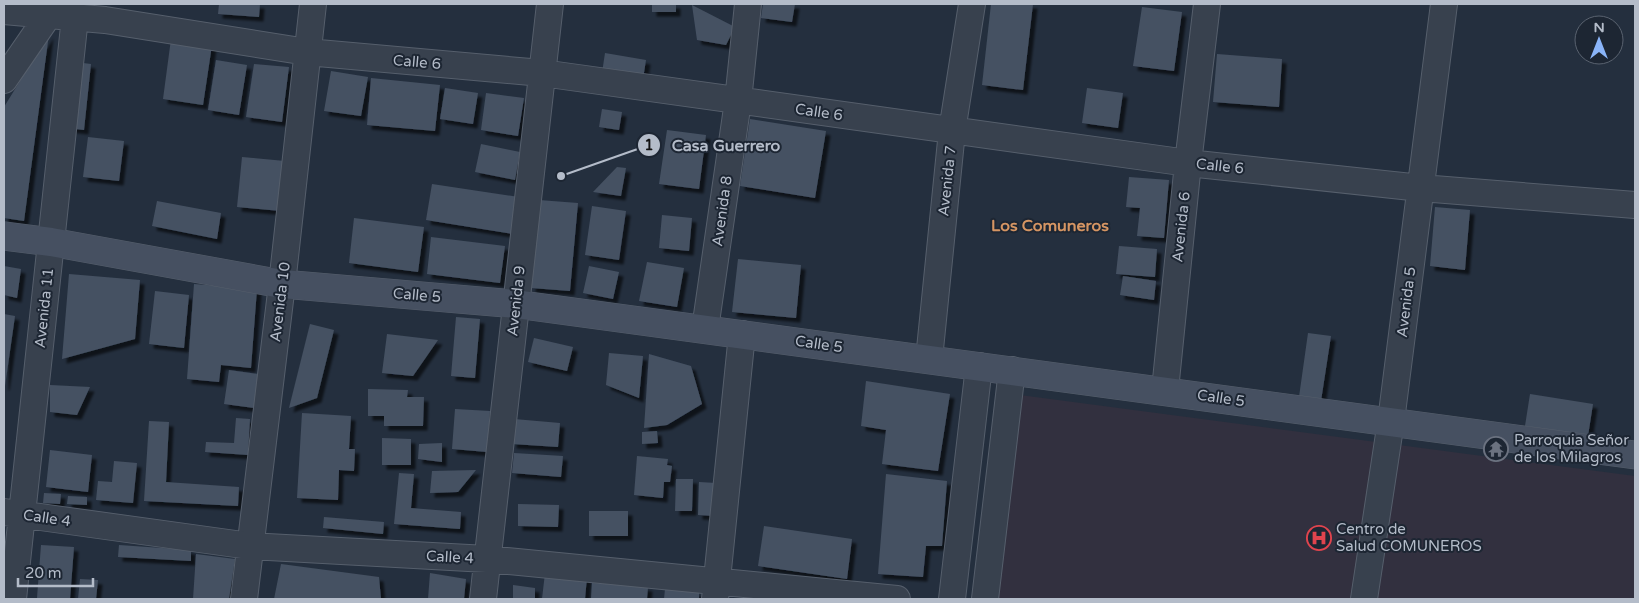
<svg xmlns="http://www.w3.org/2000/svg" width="1639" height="603" font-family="'Varela Round',sans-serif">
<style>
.medical{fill:#32303f}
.building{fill:#455162;filter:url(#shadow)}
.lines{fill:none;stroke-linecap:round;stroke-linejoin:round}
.street-casing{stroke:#565f6c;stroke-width:28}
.secondary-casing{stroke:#565f6c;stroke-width:29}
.street{stroke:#38414e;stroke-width:26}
.secondary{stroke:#465061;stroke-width:28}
.labels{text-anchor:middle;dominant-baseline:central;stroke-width:4;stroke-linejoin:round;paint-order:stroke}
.street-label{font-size:15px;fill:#b4bcc9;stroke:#1d2633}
.poi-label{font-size:15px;fill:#b4bcc9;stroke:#1d2633;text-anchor:start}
.neighbourhood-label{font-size:16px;font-weight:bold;fill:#d59563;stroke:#1d2633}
.leader{fill:none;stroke:#b4bcc9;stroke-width:2}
.callout-dot{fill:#b4bcc9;stroke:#1d2633;stroke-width:2}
.mark-label{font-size:15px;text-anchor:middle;font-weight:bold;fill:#111}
.callout-label{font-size:16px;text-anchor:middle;font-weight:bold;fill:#b4bcc9;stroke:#1d2633;stroke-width:4;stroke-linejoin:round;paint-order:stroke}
</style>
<defs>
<filter id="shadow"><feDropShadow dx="4.5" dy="4.5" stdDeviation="1" flood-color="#0009"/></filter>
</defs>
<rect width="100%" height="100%" fill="#242f3e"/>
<path class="medical" d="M1020,395L1635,476V599H996Z"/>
<path class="building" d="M219,4H260L259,17L218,14Z
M652,4H676V12H652Z
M763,4H795L792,22L761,18Z
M991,4H1033L1023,90L982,85Z
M692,5L735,27L726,45L697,40Z
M1142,7L1182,12L1174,71L1133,66Z
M49,34L24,221L4,218V107Z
M171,39L212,45L203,105L163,99Z
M605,53L646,60L643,79L602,73Z
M1217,54L1282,59L1279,107L1213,102Z
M216,60L247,65L239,115L208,110Z
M75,62L91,64L84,130L67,128Z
M254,64L289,67L282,122L246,117Z
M331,71L368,77L361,116L324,111Z
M371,78L440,85L435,131L367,125Z
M445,88L478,93L473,124L440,119Z
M1087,88L1123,93L1118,128L1082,123Z
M486,93L524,98L518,136L481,130Z
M602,109L622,112L619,130L599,127Z
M750,119L826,131L815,198L740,186Z
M667,130L706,135L699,189L659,184Z
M88,137L124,141L119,181L83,177Z
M481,144L520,152L515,180L475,172Z
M242,157L285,161L281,211L237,207Z
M617,167L626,168L621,196L593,192Z
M1129,177L1169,180L1164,238L1137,236L1140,208L1126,207Z
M432,184L519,197L513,234L426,220Z
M539,200L578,203L570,291L531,288Z
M157,201L221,213L217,239L152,226Z
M592,206L626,211L619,260L585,255Z
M1435,207L1470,210L1465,270L1430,266Z
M662,215L692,218L689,251L659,248Z
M354,218L424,227L418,272L349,263Z
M431,237L505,246L500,283L427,274Z
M1119,246L1157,249L1155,277L1116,274Z
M738,259L801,265L796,318L732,312Z
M647,262L684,268L677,307L639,301Z
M4,266L21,269L17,298L4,295Z
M589,266L619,272L613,299L583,293Z
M69,274L140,280L135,339L62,359Z
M1123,276L1156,281L1154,300L1120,295Z
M194,284L257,289L251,368L221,365L219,382L187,379Z
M155,291L189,295L184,348L149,344Z
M4,314L15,316L5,386H4Z
M456,317L480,319L475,378L451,376Z
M310,324L334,330L317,398L289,408Z
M1308,333L1331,336L1321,401L1299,397Z
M387,334L438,340L413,376L382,373Z
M534,338L573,347L567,371L528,362Z
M609,353L643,356L639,398L606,385Z
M649,354L691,366L702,404L667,425L644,428Z
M229,370L266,375L261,409L224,404Z
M866,381L950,394L938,471L882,464L886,430L861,426Z
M50,385L90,387L77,415L50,412Z
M368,389L408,390L407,397H424L423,426H384V416H368Z
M1530,394L1593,404L1588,436L1525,426Z
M455,409L490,411L487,452L452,449Z
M302,413L351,416L349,449H355L354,471L339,470L338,500L297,498Z
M236,418L250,419L248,455L205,452L206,442L234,443Z
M514,419L560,423L558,447L512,444Z
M149,421L169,422L166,482L239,487L238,506L144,501Z
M657,431L658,443L642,444V432Z
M382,438L411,439V465H382Z
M442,443V462L418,459L419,444Z
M50,450L92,455L88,492L46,487Z
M514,453L563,456L561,477L512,473Z
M637,456L668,459L667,465L672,466L670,482H664L663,498L634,495Z
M114,461L137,463L133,503L96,500L98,481L112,482Z
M476,470L458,492L430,493L432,471Z
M399,473L414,474L411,508L461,512L460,529L394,524Z
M886,474L947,481L942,546H926L923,577L878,574Z
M676,479H693L692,511H675Z
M699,482L716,483L715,516L698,515Z
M44,493L61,494L60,504L43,503Z
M68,496L87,497V505L67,504Z
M518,504L559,505L558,527L518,526Z
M589,511H628V536H589Z
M324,517L384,522L383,534L323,528Z
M764,526L852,539L847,579L758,566Z
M41,545L74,547L70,599L37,598Z
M119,545L191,550V561L118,557Z
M196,554L235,559L229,599H193Z
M281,564L379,577L381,599H274Z
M430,573L466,579L464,599H428Z
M545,573L587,577L585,599H542Z
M80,579L98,580L96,599H78Z
M592,583L648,587L647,599H591Z
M513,585L535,588V599H513Z
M665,589L699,593V599H664Z"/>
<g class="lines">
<defs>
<path id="street" d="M4,11L105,20L307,52L542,73L1188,163L1421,188L1635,205
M4,80L48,16
M705,329L738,101L748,4
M929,359L952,131L972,4
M1165,390L1188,163L1207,4
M4,512L250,546L487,559L897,599
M13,599L75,17
M244,599L282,284L313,4
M483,599L550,4
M715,599L742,334
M952,599L979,366
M985,599L1012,370
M1364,599L1391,421L1444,4"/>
<path id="secondary" d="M4,236L51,242L282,284L515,304L1635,455"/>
</defs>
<use href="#street" class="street-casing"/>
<use href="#secondary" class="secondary-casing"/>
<use href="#street" class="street"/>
<use href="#secondary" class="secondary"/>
</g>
<defs>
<symbol id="temple-ring" viewBox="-11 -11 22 22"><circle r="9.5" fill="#1d2633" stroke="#6b7280" stroke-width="1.5"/><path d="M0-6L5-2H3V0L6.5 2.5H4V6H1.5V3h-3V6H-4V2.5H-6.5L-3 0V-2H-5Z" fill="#6b7280"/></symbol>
<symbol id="hospital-ring" viewBox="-11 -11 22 22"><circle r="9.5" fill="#1d2633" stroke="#e0444e" stroke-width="1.5"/><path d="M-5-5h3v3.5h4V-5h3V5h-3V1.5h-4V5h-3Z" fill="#e0444e"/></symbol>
</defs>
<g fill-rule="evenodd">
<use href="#temple-ring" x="1482" y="435" width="28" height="28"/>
<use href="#hospital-ring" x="1305" y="524" width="28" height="28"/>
</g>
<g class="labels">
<g class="street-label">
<text transform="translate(417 62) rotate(5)">Calle 6</text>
<text transform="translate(819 112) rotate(8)">Calle 6</text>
<text transform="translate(1220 166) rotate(6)">Calle 6</text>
<text transform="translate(947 181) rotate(-84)">Avenida 7</text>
<text transform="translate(722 211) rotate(-82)">Avenida 8</text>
<text transform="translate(1181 227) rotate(-84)">Avenida 6</text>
<text transform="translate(417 295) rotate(5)">Calle 5</text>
<text transform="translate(516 301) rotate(-84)">Avenida 9</text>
<text transform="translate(280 302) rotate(-83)">Avenida 10</text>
<text transform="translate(1406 302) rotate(-83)">Avenida 5</text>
<text transform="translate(44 308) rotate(-84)">Avenida 11</text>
<text transform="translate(819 344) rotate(8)">Calle 5</text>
<text transform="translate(1221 398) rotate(8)">Calle 5</text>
<text transform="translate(47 518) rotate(8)">Calle 4</text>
<text transform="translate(450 557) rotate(3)">Calle 4</text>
</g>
<g class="poi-label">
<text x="1514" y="440">Parroquia Señor<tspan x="1514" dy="17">de los Milagros</tspan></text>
<text x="1336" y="529">Centro de<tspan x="1336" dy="17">Salud COMUNEROS</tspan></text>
</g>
<g class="neighbourhood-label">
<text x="1050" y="226">Los Comuneros</text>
</g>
</g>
<path class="leader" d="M561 176L649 145"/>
<g class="callout-dot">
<circle cx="561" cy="176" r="5"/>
<circle cx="649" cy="145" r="12"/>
</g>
<g class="mark-label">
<text x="649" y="150">1</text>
</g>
<g class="callout-label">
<text x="726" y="151">Casa Guerrero</text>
</g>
<rect width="1639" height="603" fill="none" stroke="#b4bcc9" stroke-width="10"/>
<g transform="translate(1599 40)"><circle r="24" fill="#1d2633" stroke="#59626f"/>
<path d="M0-4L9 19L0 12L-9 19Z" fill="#8ab4f8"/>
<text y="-8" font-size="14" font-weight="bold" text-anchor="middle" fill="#b4bcc9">N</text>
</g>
<path d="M18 578v8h75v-8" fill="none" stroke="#b4bcc9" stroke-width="2.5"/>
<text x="25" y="578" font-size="15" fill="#b4bcc9" stroke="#1d2633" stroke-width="4" paint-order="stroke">20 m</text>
</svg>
